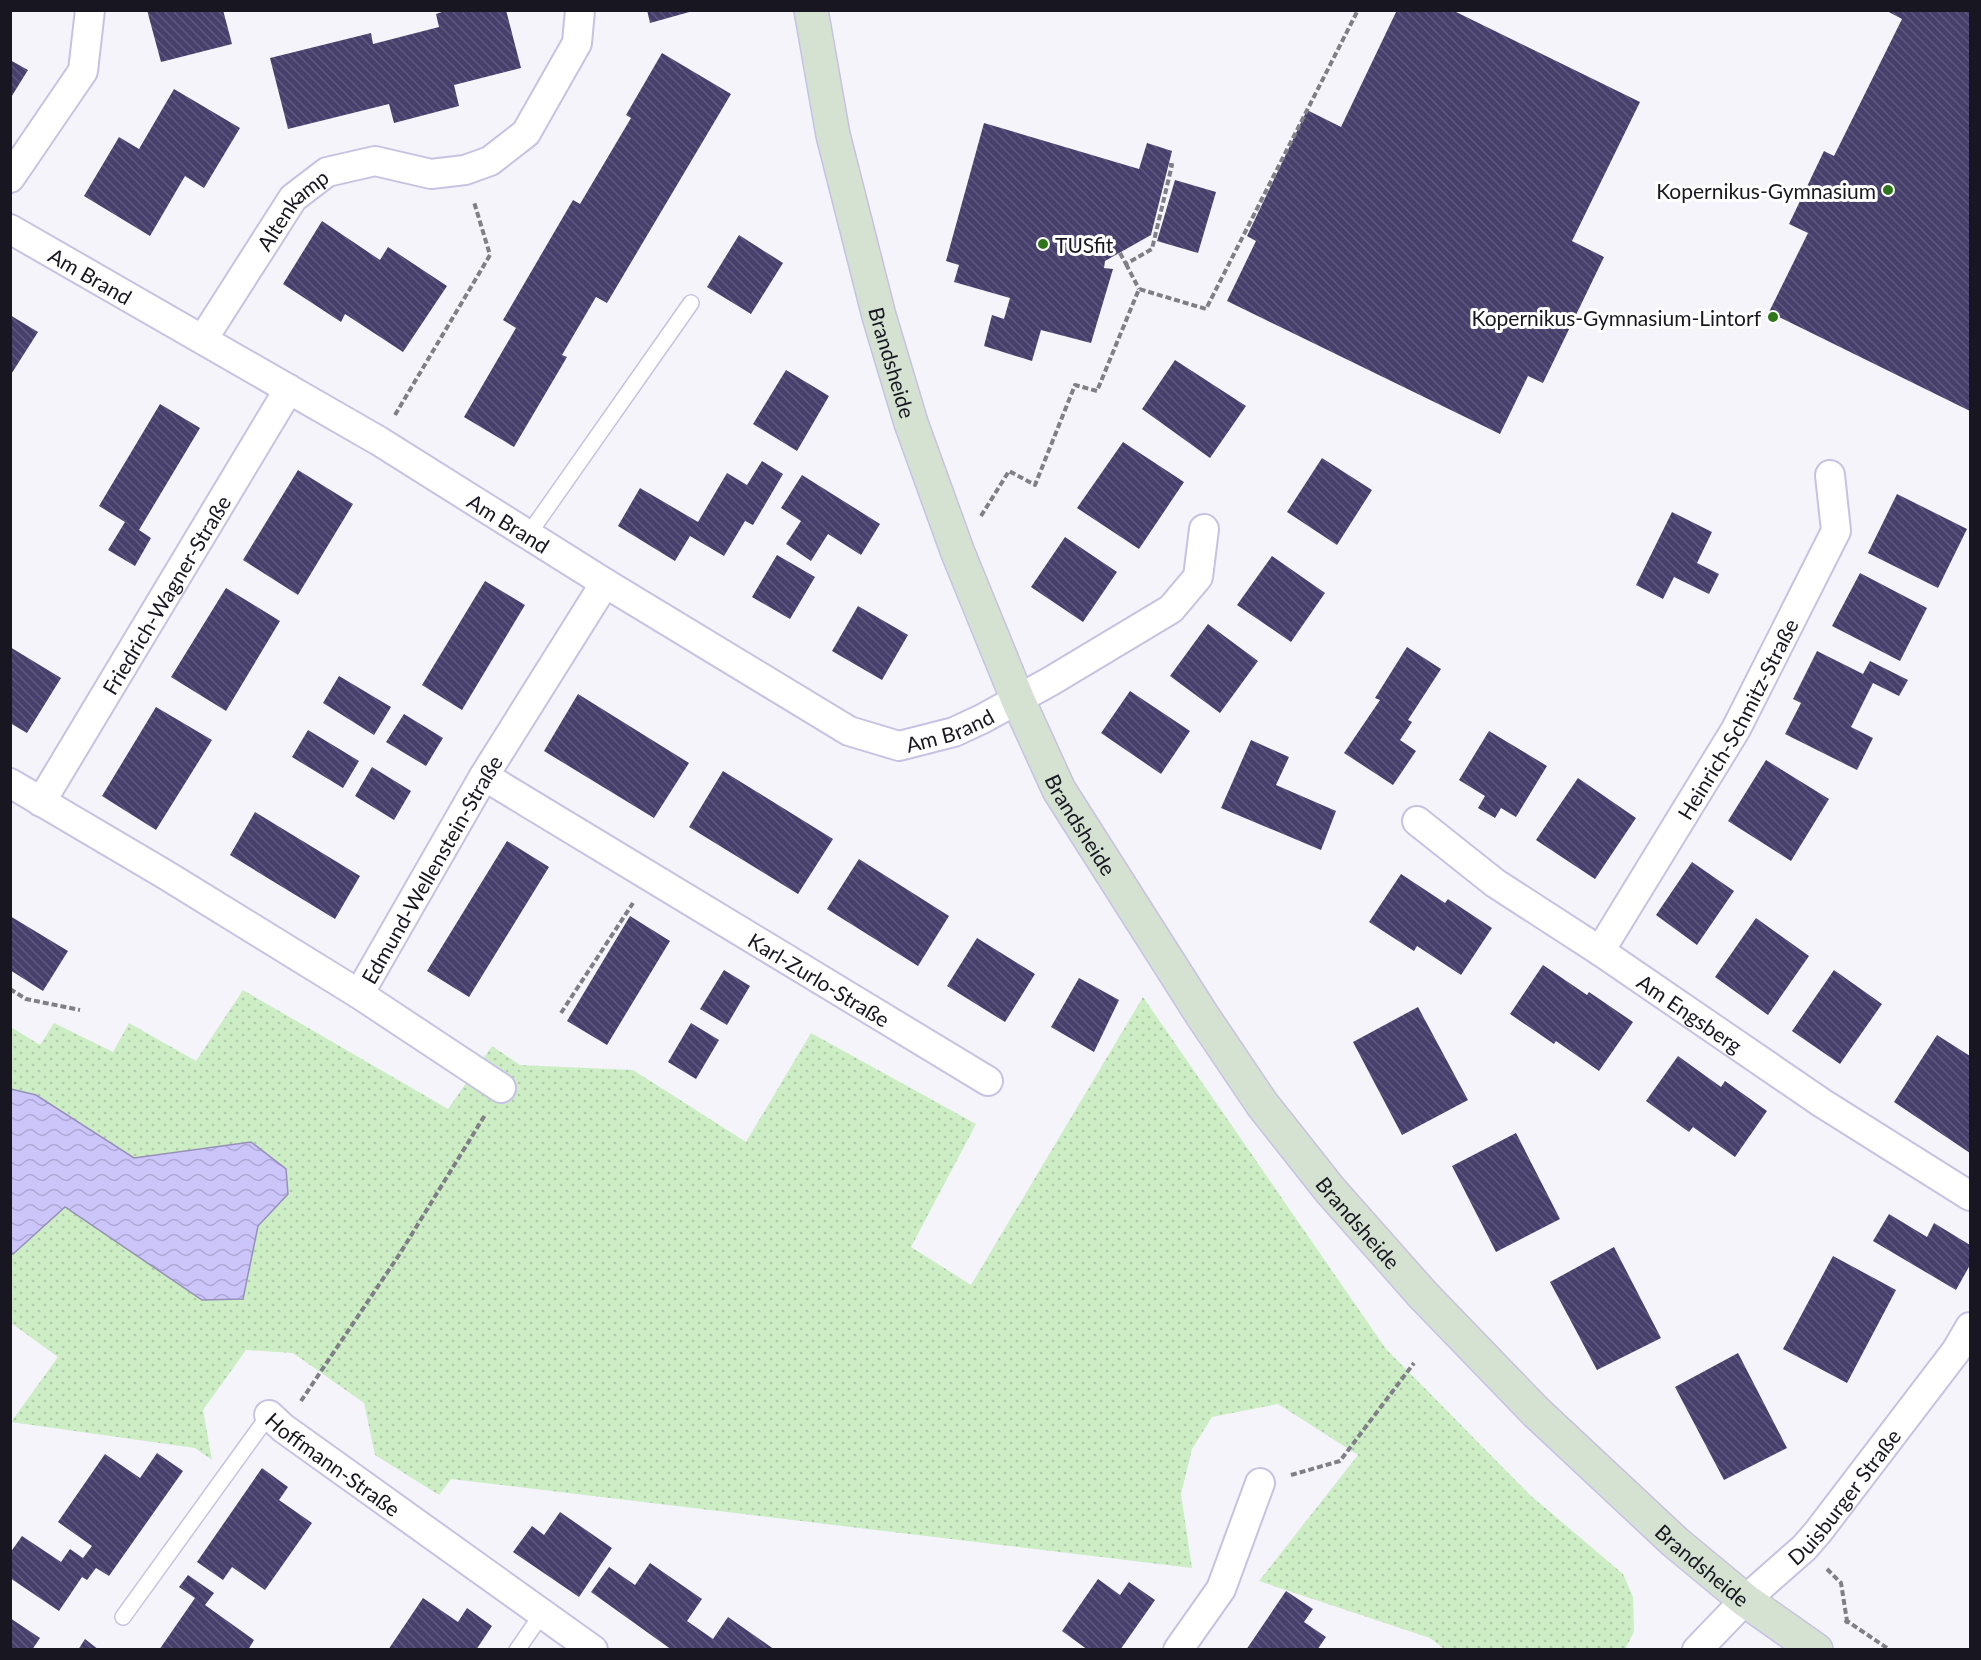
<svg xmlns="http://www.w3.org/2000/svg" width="1981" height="1660" font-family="Lato,sans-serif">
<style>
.grass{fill:url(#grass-dots)}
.water{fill:url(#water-waves);stroke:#9690b9;stroke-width:1.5}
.building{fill:url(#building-back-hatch)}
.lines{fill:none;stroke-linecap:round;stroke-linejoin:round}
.lane-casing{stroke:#c6c2e3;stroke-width:18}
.street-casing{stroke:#c6c2e3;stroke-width:32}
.secondary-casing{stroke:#c6c2e3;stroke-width:36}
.path{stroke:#807e87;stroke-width:4;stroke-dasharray:6 3;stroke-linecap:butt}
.lane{stroke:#fff;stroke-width:15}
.street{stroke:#fff;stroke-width:28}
.secondary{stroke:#d5e2d2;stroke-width:33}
.poi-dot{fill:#2e7619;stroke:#fff;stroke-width:2}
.labels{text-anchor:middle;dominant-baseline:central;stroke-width:6;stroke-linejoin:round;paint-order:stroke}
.poi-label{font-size:21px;fill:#181621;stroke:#fff;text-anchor:end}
.street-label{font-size:21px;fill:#181621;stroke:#fff}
</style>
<defs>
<pattern id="grass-dots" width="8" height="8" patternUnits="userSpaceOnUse" patternTransform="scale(1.5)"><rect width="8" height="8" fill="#cdedc5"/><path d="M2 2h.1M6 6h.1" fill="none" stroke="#afcaa9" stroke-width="1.8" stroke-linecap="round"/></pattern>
<pattern id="water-waves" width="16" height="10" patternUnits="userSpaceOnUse" patternTransform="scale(1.5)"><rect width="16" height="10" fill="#ccc5fa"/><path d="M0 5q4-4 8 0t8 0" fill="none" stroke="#aea8d6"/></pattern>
<pattern id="building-back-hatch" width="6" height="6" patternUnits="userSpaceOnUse" patternTransform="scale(1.5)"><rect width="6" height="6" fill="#48406c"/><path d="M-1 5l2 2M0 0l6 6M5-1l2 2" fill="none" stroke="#5f587c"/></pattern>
</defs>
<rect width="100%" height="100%" fill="#f5f4fb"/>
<path class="grass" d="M243,990L448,1109L492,1046L520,1065L633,1070L746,1142L811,1033L976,1124L911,1247L971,1285L1143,997L1386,1349L1530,1495L1623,1574L1633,1597L1634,1632L1625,1649H1444L1430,1638L1259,1581L1358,1455L1278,1404L1212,1417L1192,1449L1181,1494L1192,1568L451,1479L439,1495L375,1455L364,1403L293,1353L246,1350L203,1410L212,1460L195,1448L11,1422L58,1357L11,1323V1027L40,1045L54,1023L113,1052L129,1023L196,1061Z"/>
<path class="water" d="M11,1089L36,1095L134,1158L251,1142L286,1169L288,1194L258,1226L243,1299L202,1300L65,1207L13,1254H11Z"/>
<path class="building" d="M147,10H223L232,44L161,62Z
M448,10H506L521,68L454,85L459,106L394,123L389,104L288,129L270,58L371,33L373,44L439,27L436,14Z
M647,10H693V11L650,23Z
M1397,10H1452L1640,102L1572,241L1604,257L1543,383L1528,376L1500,434L1227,301L1256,241L1247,236L1307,110L1341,127Z
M1885,10H1970V411L1769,312L1808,233L1789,224L1824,151L1834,156L1902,19Z
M662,53L731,94L607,303L596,297L562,355L567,357L514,447L464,417L516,328L503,320L573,200L580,204L631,118L626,115Z
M10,60L28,70L10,99Z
M174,89L240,128L204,188L185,176L150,236L84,196L119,137L139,149Z
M984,123L1139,169L1147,143L1172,151L1151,235L1105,261L1104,268L1113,269L1091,343L1041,330L1032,361L984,346L992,315L1004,319L1010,298L954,282L959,265L946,261Z
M1175,180L1216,192L1198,253L1157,241Z
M322,221L380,260L388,247L447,286L403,352L345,314L341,322L283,284Z
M739,235L783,263L751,314L707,287Z
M10,315L38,332L10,376Z
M1175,360L1246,406L1210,458L1142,409Z
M786,370L829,396L797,451L753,424Z
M160,404L200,428L139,530L151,538L135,566L108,550L125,522L99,506Z
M1123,442L1184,482L1139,549L1077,508Z
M1322,458L1372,490L1337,545L1287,512Z
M762,461L783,474L753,525L745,521L724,556L690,536L675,561L618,526L640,488L698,522L727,473L747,485Z
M298,470L353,504L298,595L243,560Z
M802,475L880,524L861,555L828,534L811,561L786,544L801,521L781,508Z
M1897,494L1967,529L1938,588L1868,553Z
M1672,512L1712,532L1697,563L1719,574L1709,594L1674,577L1663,599L1636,585Z
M1065,537L1117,572L1083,622L1031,587Z
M777,555L815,577L790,619L752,597Z
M1272,556L1325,593L1291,642L1237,605Z
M1860,573L1927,608L1900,661L1832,626Z
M485,581L525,605L462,710L422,685Z
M226,588L280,621L226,711L171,677Z
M858,606L908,635L882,680L832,651Z
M1208,624L1258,661L1220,713L1170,676Z
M10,647L61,678L27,733L10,723Z
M1407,647L1441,669L1408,720L1412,722L1400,740L1416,751L1393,785L1344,753L1380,700L1375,698Z
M1817,651L1863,674L1870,661L1908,680L1899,696L1873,683L1851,727L1873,738L1857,770L1785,734L1801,703L1793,699Z
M339,676L391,707L374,735L323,703Z
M1130,691L1190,731L1161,774L1101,733Z
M578,694L689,763L654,818L544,751Z
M156,707L212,740L156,830L102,796Z
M404,714L443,738L426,766L386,742Z
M308,730L359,761L343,788L292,757Z
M1489,731L1547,766L1516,817L1501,808L1495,818L1478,808L1485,796L1459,780Z
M1251,740L1289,757L1276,785L1336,811L1321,850L1221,808Z
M1766,760L1829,799L1791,861L1728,821Z
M372,767L411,791L394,820L355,796Z
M723,771L833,839L798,894L689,827Z
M1578,778L1636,818L1595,879L1536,840Z
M255,812L360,876L335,919L230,855Z
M507,841L549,867L469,997L427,971Z
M859,859L949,916L918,966L827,909Z
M1692,862L1734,891L1697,945L1656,915Z
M1401,874L1445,903L1448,899L1492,928L1461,975L1417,946L1414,951L1369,922Z
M10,916L68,951L43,991L10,970Z
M630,916L670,941L607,1045L567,1021Z
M1756,918L1809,956L1768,1015L1715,977Z
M977,938L1035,974L1005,1022L947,986Z
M1543,965L1587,995L1589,992L1633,1022L1599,1071L1556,1041L1554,1044L1510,1014Z
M724,970L750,986L727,1025L700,1009Z
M1834,970L1882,1004L1840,1064L1792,1031Z
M1079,978L1119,1000L1094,1052L1051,1027Z
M1418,1007L1468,1100L1402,1135L1353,1042Z
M691,1023L719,1040L696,1079L668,1062Z
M1937,1035L1970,1056V1153L1894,1102Z
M1678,1056L1721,1087L1725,1081L1767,1111L1735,1157L1693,1127L1689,1132L1646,1101Z
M1516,1133L1560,1219L1496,1252L1452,1166Z
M1889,1214L1927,1237L1934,1223L1970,1245V1265L1956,1290L1873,1241Z
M1614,1247L1661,1338L1597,1370L1550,1282Z
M1833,1256L1896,1290L1847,1383L1783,1349Z
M1738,1353L1787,1448L1724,1480L1675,1387Z
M157,1453L183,1471L109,1576L96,1568L87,1580L82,1577L59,1611L10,1578V1553L22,1536L61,1562L70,1549L83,1558L92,1546L58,1522L105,1454L140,1478Z
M262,1468L288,1487L279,1500L312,1523L265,1590L232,1567L223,1580L197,1562Z
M560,1512L612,1548L579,1597L513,1552L532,1526L544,1535Z
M650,1563L702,1599L687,1621L713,1639L728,1617L775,1650H672L591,1592L609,1567L635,1585Z
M188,1575L214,1593L205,1605L254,1640L248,1650H159L195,1598L179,1587Z
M1098,1579L1120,1595L1129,1582L1155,1600L1120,1650H1088L1062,1631Z
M1286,1591L1313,1609L1304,1622L1326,1637L1317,1650H1246Z
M423,1598L458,1622L467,1608L492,1626L476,1650H388Z
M10,1618L40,1638L32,1650H10Z
M85,1639L99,1650H78Z"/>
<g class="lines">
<defs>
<path id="lane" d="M528,535L691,303
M123,1617L269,1415
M517,1650L542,1614"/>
<g id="street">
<path d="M10,178L83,71L90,10"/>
<path id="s1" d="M10,229L379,441L605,583L849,731L899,746L954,732L982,719L1051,681L1171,609L1198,577L1204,529"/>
<path id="s2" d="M203,339L293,198L327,172L375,161L431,174L465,170L490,161L526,133L577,43L580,10"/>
<path id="s3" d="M484,776L988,1081"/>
<path id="s4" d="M10,783L166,875L359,994L484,776L605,583"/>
<path id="s5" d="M41,802L289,389"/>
<path id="s6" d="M1417,821L1495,883L1600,951L1822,1103L1970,1196"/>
<path id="s7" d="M1600,951L1736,729L1836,531L1830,475"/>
<path d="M359,994L501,1088"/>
<path id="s8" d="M269,1415L283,1428L593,1650"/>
<path d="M1178,1650L1221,1589L1260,1483"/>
<path id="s9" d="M1697,1650L1745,1600L1804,1548L1818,1532L1956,1351L1970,1327"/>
</g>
<g id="secondary">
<path id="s10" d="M811,10L833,135L879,316L911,423L958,553L1018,700L1059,790L1202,1015L1262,1104L1330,1190L1423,1295L1536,1412L1675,1542L1745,1600L1816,1650"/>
</g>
</defs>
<use href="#lane" class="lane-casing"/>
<use href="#street" class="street-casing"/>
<use href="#secondary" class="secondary-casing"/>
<path class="path" d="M1120,253L1126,264L1152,249L1172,165H1168
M1126,264L1139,289
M395,415L490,255L474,202
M981,516L1009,471L1035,485L1075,385L1097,391L1139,289L1206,309L1358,10
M10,989L26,999L80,1010
M561,1013L633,903
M301,1401L399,1255L485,1115
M1291,1475L1340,1461L1414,1363
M1827,1569L1841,1583L1847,1621
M1845,1623L1847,1621L1890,1650"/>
<use href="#lane" class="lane"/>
<use href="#street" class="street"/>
<use href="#secondary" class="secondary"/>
</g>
<g class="poi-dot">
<circle cx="1888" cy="190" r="6"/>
<circle cx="1043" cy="244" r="6"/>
<circle cx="1773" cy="317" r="6"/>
</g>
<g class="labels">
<g class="poi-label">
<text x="1876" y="190">Kopernikus-Gymnasium</text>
<text x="1055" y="244" text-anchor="start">TUSfit</text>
<text x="1761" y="317">Kopernikus-Gymnasium-Lintorf</text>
</g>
<g class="street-label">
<text stroke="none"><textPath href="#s2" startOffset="158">Altenkamp</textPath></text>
<text stroke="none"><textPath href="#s1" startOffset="93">Am Brand</textPath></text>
<text stroke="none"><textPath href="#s10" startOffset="362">Brandsheide</textPath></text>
<text stroke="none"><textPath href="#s1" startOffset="579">Am Brand</textPath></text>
<text stroke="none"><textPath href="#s5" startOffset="242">Friedrich-Wagner-Straße</textPath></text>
<text stroke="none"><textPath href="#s7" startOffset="270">Heinrich-Schmitz-Straße</textPath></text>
<text stroke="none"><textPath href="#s1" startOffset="1083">Am Brand</textPath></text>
<text stroke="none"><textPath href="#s10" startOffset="862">Brandsheide</textPath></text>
<text stroke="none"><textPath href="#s4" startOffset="552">Edmund-Wellenstein-Straße</textPath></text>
<text stroke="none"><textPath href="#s3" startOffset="392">Karl-Zurlo-Straße</textPath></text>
<text stroke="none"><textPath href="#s6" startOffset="334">Am Engsberg</textPath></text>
<text stroke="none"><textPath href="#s10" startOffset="1348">Brandsheide</textPath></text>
<text stroke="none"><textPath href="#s8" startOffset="81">Hoffmann-Straße</textPath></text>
<text stroke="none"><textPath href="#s9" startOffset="213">Duisburger Straße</textPath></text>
<text stroke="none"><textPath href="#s10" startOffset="1834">Brandsheide</textPath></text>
</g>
</g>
<rect width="1981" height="1660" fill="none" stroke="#181621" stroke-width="24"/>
</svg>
